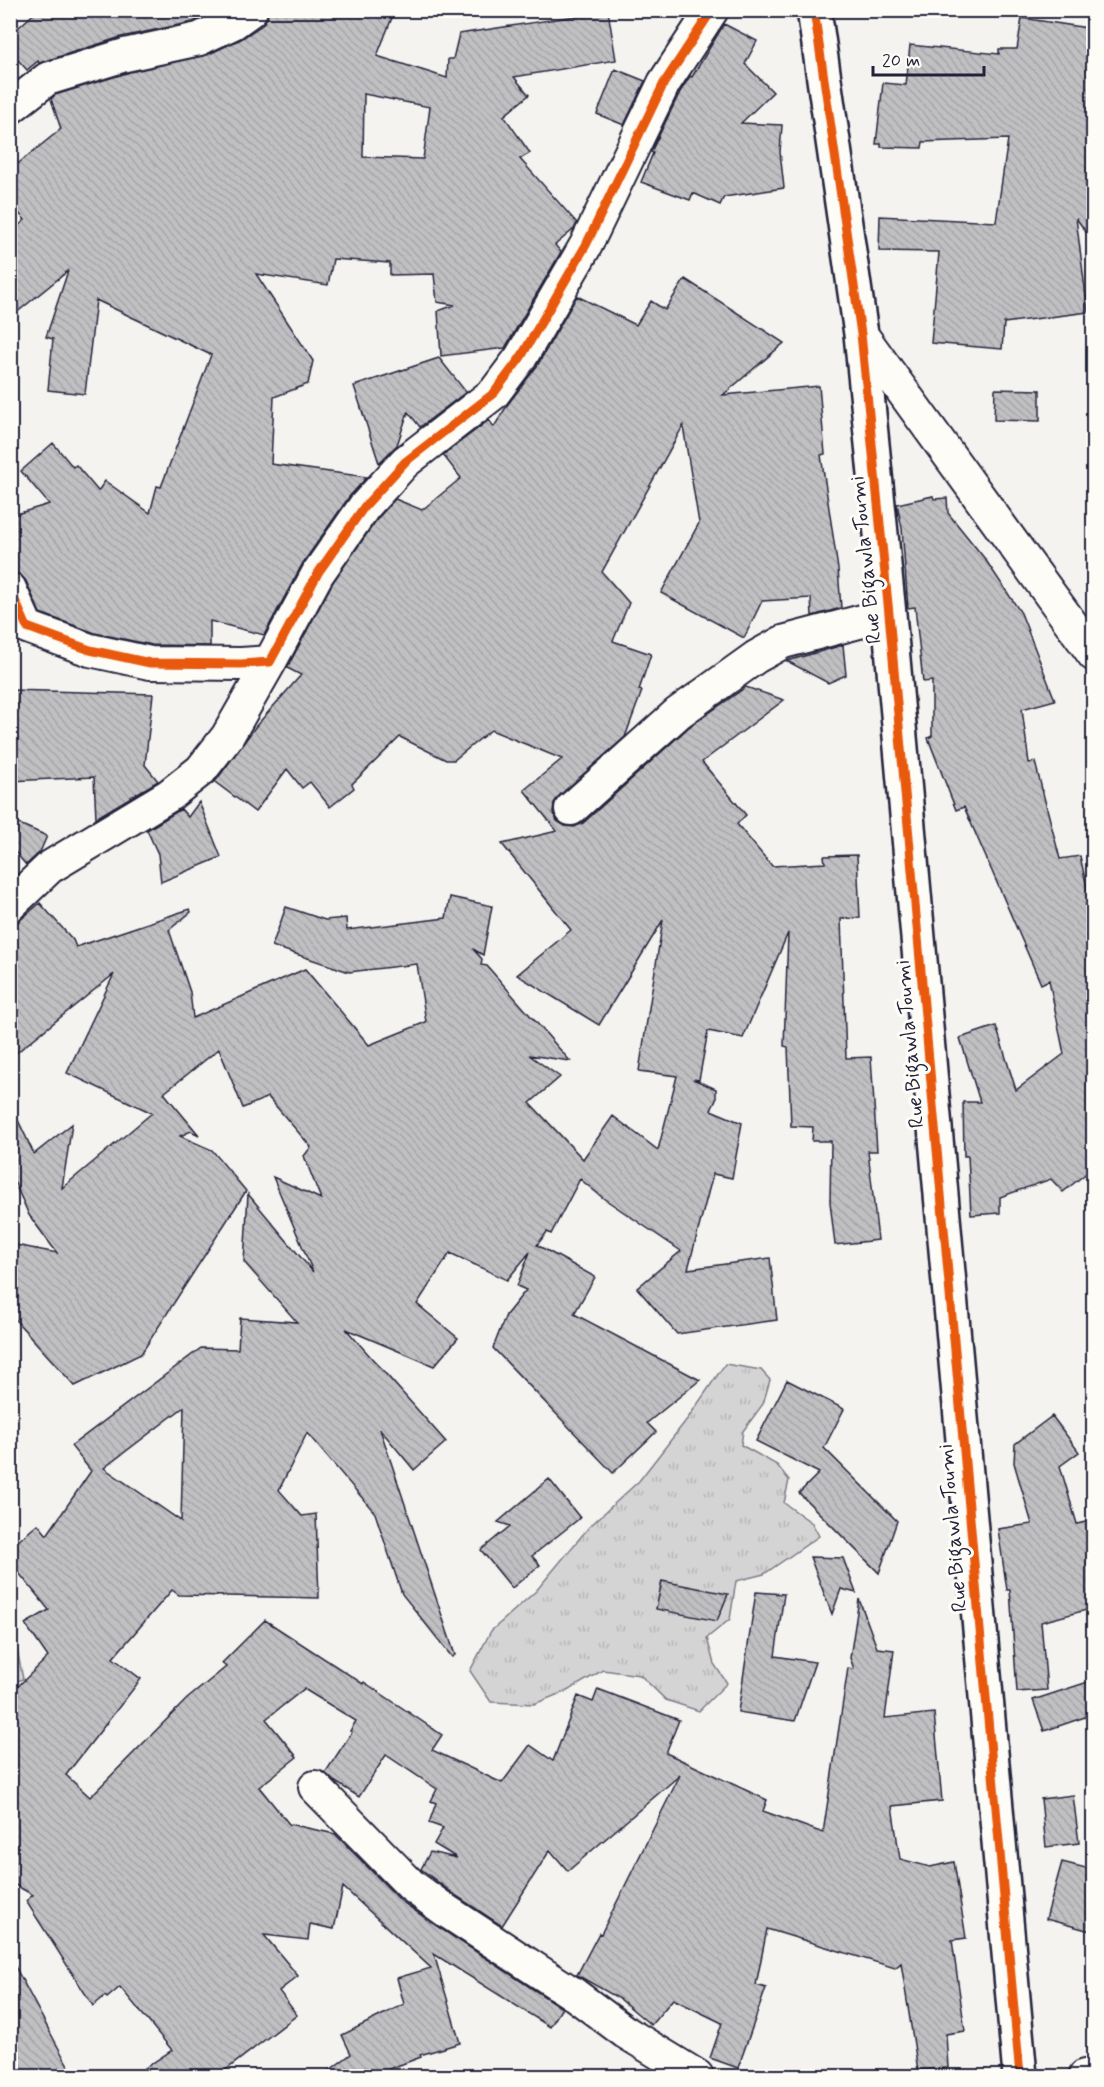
<svg xmlns="http://www.w3.org/2000/svg" width="1104" height="2087" font-family="Mynerve,sans-serif">
<style>
.grass{fill:url(#grass-tufts);stroke:#7c7b88;stroke-width:1.5}
.building{fill:url(#building-back-hatch);stroke:#22223b;stroke-width:1.5;fill-rule:evenodd}
.lines{fill:none;stroke-linecap:round;stroke-linejoin:round}
.street-casing{stroke:#22223b;stroke-width:36}
.secondary-casing{stroke:#22223b;stroke-width:38}
.street{stroke:#fdfcf7;stroke-width:32}
.secondary{stroke:#fdfcf7;stroke-width:33}
.cycleway-casing{stroke:#fdfcf7;stroke-width:13}
.cycleway{stroke:#e8590c;stroke-width:9}
.labels{text-anchor:middle;dominant-baseline:central;stroke-width:6;stroke-linejoin:round;paint-order:stroke}
.street-label{font-size:21px;fill:#22223b;stroke:#fdfcf7}
</style>
<defs>
<pattern id="grass-tufts" width="24" height="20" patternUnits="userSpaceOnUse" patternTransform="scale(1.5)"><rect width="24" height="20" fill="#d5d4d5"/><path d="M3 7l-1-3M5 7V3M7 7l1-3M15 17l-1-3M17 17v-4M19 17l1-3" fill="none" stroke="#b7b6b8"/></pattern>
<pattern id="building-back-hatch" width="6" height="6" patternUnits="userSpaceOnUse" patternTransform="scale(1.5)"><rect width="6" height="6" fill="#c0bfc2"/><path d="M-1 5l2 2M0 0l6 6M5-1l2 2" fill="none" stroke="#a5a4a8"/></pattern>
</defs>
<rect width="100%" height="100%" fill="#f4f3ef"/>
<filter id="ink" filterUnits="userSpaceOnUse"><feTurbulence type="fractalNoise" baseFrequency=".0167" numOctaves="2"/><feDisplacementMap in="SourceGraphic" scale="12" xChannelSelector="R" yChannelSelector="G"/><feConvolveMatrix kernelMatrix="1 2 1 2 8 2 1 2 1" color-interpolation-filters="sRGB"/></filter>
<g filter="url(#ink)">
<path class="grass" d="M725,1364L761,1370L770,1380L763,1404L743,1431L741,1445L777,1465L789,1480L784,1503L812,1523L819,1536L764,1574L736,1581L730,1619L707,1638L714,1664L727,1683L699,1711L666,1700L640,1675L603,1670L569,1690L534,1704L491,1702L470,1671L491,1631L536,1591L589,1527L639,1481L688,1418Z
M11,1599L15,1604L17,1649L23,1679L11,1683Z"/>
<path class="building" d="M38,10H217L193,22L121,37L39,63L38,61L27,70L10,51V35Z
M269,10H395L377,56L447,78L448,59H453L459,34L608,11L616,60L514,77L529,95L504,116L530,153L520,159L577,223L574,229L555,245L561,252L505,348L441,356L438,311L455,305L437,302L434,274L390,275V263L333,259L328,285L256,274L313,361L308,384L274,397L271,464L367,477L349,497L303,563L264,635L210,621V646L152,645L95,633L40,613L26,581L21,575L14,572L10,562V516L49,504L21,471L53,443L73,467L76,465L98,491L105,481L150,513L157,486L161,487L211,355L96,300L85,394L48,390L53,339L46,337L68,271L10,318V233L25,220L10,203V170L61,129L51,99L55,95L130,72L207,55L241,39L262,25L267,18ZM364,94L430,107L423,159L363,157Z
M1022,18L1094,29V243L1076,218L1088,312L1004,323L1002,349L931,343L939,252L879,251L880,216L996,222L1008,139L923,142L922,148L881,147V144H876L883,83L906,85L910,45L999,54V49H1017Z
M724,24L757,41L745,64L773,92L741,123L782,125L780,152L784,188L724,197L720,205L693,193L690,200L641,182L653,153L651,152L680,92L690,76L692,77Z
M615,69L645,81L624,125L597,114Z
M685,279L784,343L723,395L819,386L825,454L821,455L838,569L841,608L812,616L811,598L762,601L744,638L661,593L699,523L683,426L602,572L629,603L613,641L651,654L639,690L642,691L625,737L559,796L554,803L553,812L557,821L565,826L574,827L583,823L689,727L746,687L784,700L702,762L746,815L737,824L772,866L825,863L824,856L857,855L860,918L841,919L846,1058L871,1057L877,1151H868L878,1240L835,1245L830,1202L831,1141H812L813,1127L791,1126L788,1047L784,1046L788,933L743,1038L708,1031L699,1080L693,1079L716,1089V1100L711,1110L742,1123L732,1178L713,1174L688,1269L770,1258L777,1320L677,1334L637,1288L681,1251L603,1198L580,1179L551,1234L547,1232L537,1245L595,1277L574,1314L700,1380L647,1423L656,1432L613,1473L493,1348L506,1315L526,1290L517,1286L530,1252L507,1280L450,1253L417,1304L458,1338L434,1366L346,1329L446,1442L414,1470L380,1429L455,1655L452,1657L402,1594L375,1513L307,1433L279,1490L302,1516L316,1514L319,1598L179,1595L172,1590L113,1658L141,1679L66,1775L90,1797L187,1699L226,1667L222,1663L265,1620L363,1684L364,1682L442,1735L432,1750L502,1783L530,1745L553,1761L578,1696L593,1702L598,1689L679,1720L666,1753L767,1800L763,1811L823,1833L848,1668L854,1669L850,1658L859,1599L877,1648L894,1650L885,1718L934,1713L942,1801L892,1806L900,1859L930,1867L954,1862L966,1938L952,1940L965,2031L946,2034L948,2068L918,2070L901,1963L895,1968L767,1929L756,1985L766,1988L738,2068L710,2058L722,2023L673,1999L651,2025L620,1999L577,1975L599,1933L601,1934L680,1775L568,1871L550,1850L502,1926L455,1895L421,1869L430,1852L457,1858L434,1844L443,1828L429,1823L436,1803L431,1801L437,1789L386,1755L359,1797L334,1781L325,1773L352,1732L350,1731L356,1721L304,1689L266,1719L297,1757L259,1787L289,1824L335,1834L401,1901L435,1925L562,2008L550,2027L434,1954L460,2043L420,2055L421,2057L370,2076H322L351,2054L342,2035L404,2004L397,1978L431,1968L343,1887L334,1929L310,1924L308,1940L264,1935L298,1976L279,1991L297,2015L218,2076H133L172,2050L120,1987L107,1998L105,1996L93,2006L26,1901L33,1895L10,1882V1694L48,1657L25,1624L49,1610L10,1562V1548L38,1524L47,1535L91,1471L71,1446L201,1348L238,1349L240,1318L297,1322L244,1262L248,1194L313,1272L273,1177L321,1199L304,1156L311,1147L268,1097L243,1108L219,1049L164,1093L199,1135L191,1131L180,1136L212,1150L246,1191L141,1354L75,1386L10,1314V1244L57,1253L29,1215L10,1172V1103L34,1154L72,1124L62,1188L152,1113L67,1073L114,974L10,1058V929L40,903L73,940L76,947L190,909L191,912L169,930L190,992L193,1018L305,969L369,1045L426,1022L417,964L349,972L272,946L286,907L325,920L346,918L347,930L446,918L450,897L492,906L483,955L473,949L482,959L481,965L487,966L570,1061L529,1055L560,1077L530,1103L583,1159L613,1116L658,1150L677,1076L639,1071L663,920L599,1025L517,975L571,930L502,844L557,831L524,790L562,759L491,730L454,760H446L400,737L352,784L354,788L330,807L310,782L302,788L287,769L255,812L215,782L256,726L301,675L287,668L333,582L378,518L395,499L422,510L461,478L443,455L489,420L494,427L508,404L537,366L577,296L636,325L651,301L665,310ZM184,1407L181,1521L104,1468Z
M439,358L466,392L420,427L408,412L397,445L379,463L354,386Z
M995,389L1040,390V421L994,420Z
M933,496L934,499L947,498L948,513L985,559L1021,613L1055,700L1022,709L1029,763L1035,762L1060,859L1080,856L1094,919V1167L1063,1192L1051,1179L1000,1197V1213L971,1215L968,1156H964L963,1102H980L960,1038L996,1026L1016,1090L1064,1054L1049,980L1041,984L964,807L956,810L928,738L932,736V681L923,682L915,607L908,608L902,528L897,504Z
M843,645L846,675L828,683L787,661Z
M10,690L153,694L145,765L158,781L96,818L94,777L10,781Z
M199,802L221,857L161,882L158,854L147,830L181,809L188,817Z
M10,820L47,836L40,852L26,865L10,846Z
M787,1380L844,1409L824,1448L897,1521L879,1573L799,1493L819,1473L756,1441Z
M1052,1416L1079,1452L1060,1466L1077,1524L1094,1520V1608L1041,1622L1047,1690L1017,1692L1010,1590H1007L998,1529L1032,1524L1014,1463L1015,1444Z
M549,1479L580,1518L532,1556L540,1565L512,1588L481,1550L510,1526L498,1522Z
M810,1557L843,1558L856,1593L841,1589L832,1614Z
M662,1581L728,1594L717,1621L656,1609Z
M756,1592L784,1594L775,1656L815,1662L795,1721L738,1712Z
M1094,1680V1714L1044,1731L1033,1700Z
M1073,1795L1079,1843L1046,1847L1041,1799Z
M1062,1862L1094,1870V1932L1046,1919Z
M10,1957L59,2049L74,2076H10Z"/>
<g class="lines">
<defs>
<path id="street" d="M10,108L47,79L125,55L199,39L233,23L251,10
M861,334L1094,655
M10,589L27,627L90,650L150,663L241,664L270,662L318,573L364,507L405,462L494,393L521,357L586,245L664,83L712,10
M571,809L678,713L756,657L783,642L889,614
M10,905L50,867L168,796L201,770L227,737L270,662
M315,1787L412,1886L445,1910L575,1995L625,2032L697,2076
M1085,2076L1094,2075"/>
<path id="secondary" d="M814,10L861,334L889,614L1020,2076"/>
</defs>
<use href="#street" class="street-casing"/>
<use href="#secondary" class="secondary-casing"/>
<use href="#street" class="street"/>
<use href="#secondary" class="secondary"/>
<defs>
<path id="cycleway" d="M814,10L861,334L889,614L1020,2076
M10,589L27,627L90,650L150,663L241,664L270,662L318,573L364,507L405,462L494,393L521,357L586,245L664,83L712,10"/>
</defs>
<use href="#cycleway" class="cycleway-casing"/>
<use href="#cycleway" class="cycleway"/>
</g>
</g>
<g class="labels">
<g class="street-label">
<text transform="translate(866 560) rotate(-96)">Rue Bigawla Toumi</text>
<text transform="translate(910 1044) rotate(-95)">Rue Bigawla Toumi</text>
<text transform="translate(953 1528) rotate(-95)">Rue Bigawla Toumi</text>
</g>
</g>
<rect width="1104" height="2087" fill="none" stroke="#fdfcf7" stroke-width="36"/>
<rect x="18" y="18" width="1068" height="2051" fill="none" stroke="#22223b" stroke-width="2" filter="url(#ink)"/>
<path d="M873 66v9h111v-9" fill="none" stroke="#22223b" stroke-width="3"/>
<text x="882" y="66" font-size="18" fill="#22223b" stroke="#fdfcf7" stroke-width="4.5" paint-order="stroke">20 m</text>
</svg>
